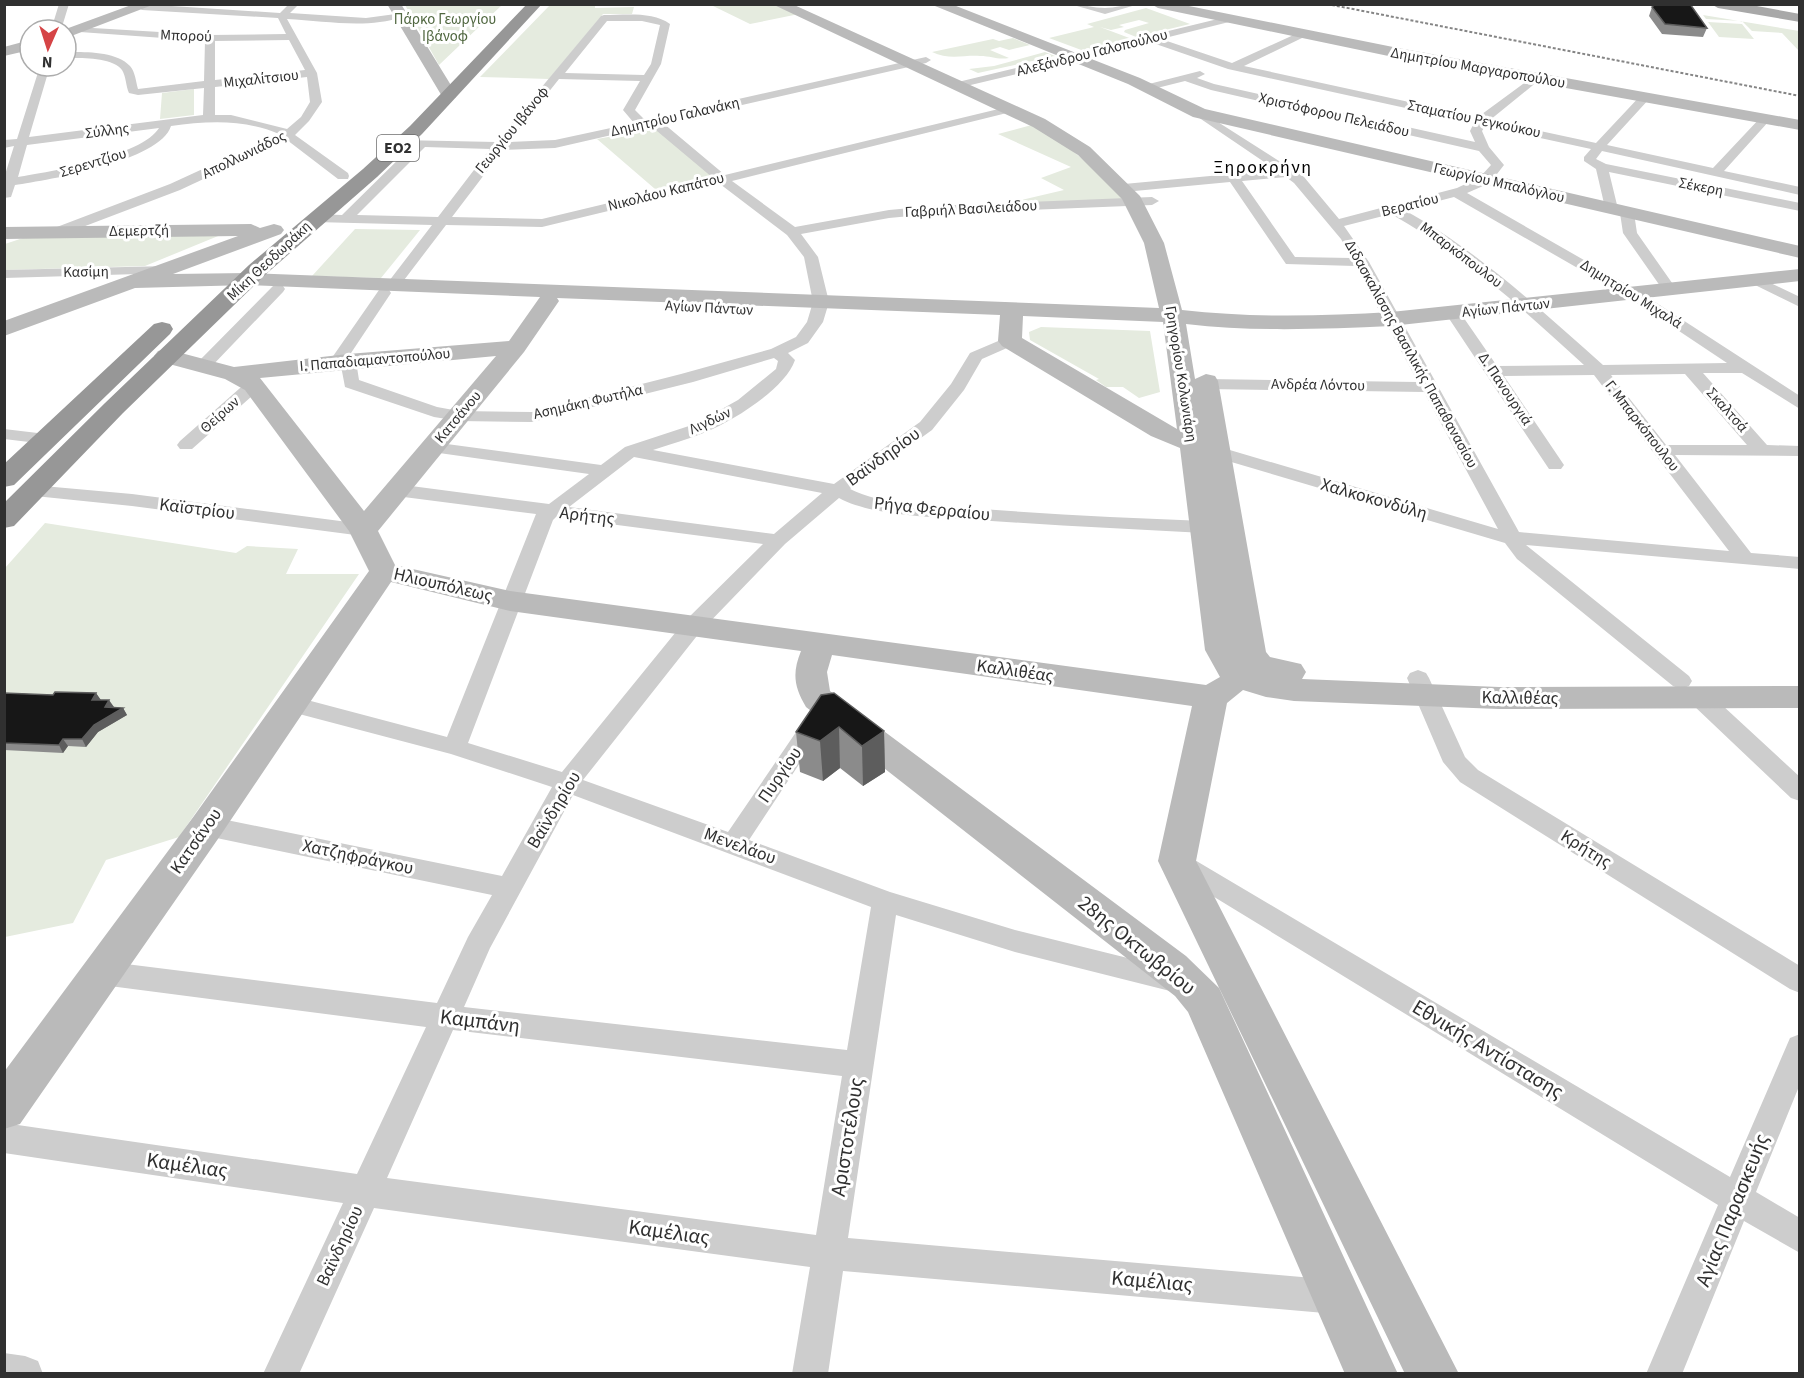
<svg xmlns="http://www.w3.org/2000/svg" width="1804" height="1378" font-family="'Source Sans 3',sans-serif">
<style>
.green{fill:#e5ebdf}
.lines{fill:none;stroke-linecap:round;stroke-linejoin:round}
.street{fill:#cdcdcd;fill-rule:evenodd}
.secondary{fill:#bababa;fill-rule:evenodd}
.primary{fill:#a8a8a8;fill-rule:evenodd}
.highway{fill:#979797;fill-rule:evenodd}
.rail{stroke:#858585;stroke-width:2;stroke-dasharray:3 2;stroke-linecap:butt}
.wall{fill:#8b8b8b}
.shaded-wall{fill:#5d5d5d}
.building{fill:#171717;stroke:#5d5d5d;stroke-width:1.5}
.labels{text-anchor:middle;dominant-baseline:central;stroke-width:6;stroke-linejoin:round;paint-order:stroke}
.far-park-label{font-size:15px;fill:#516841;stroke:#fff}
.far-street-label{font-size:15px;fill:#303030;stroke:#fff}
.shield{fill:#fff;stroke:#6e6e6e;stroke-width:1.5}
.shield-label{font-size:16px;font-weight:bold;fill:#303030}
.far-quarter-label{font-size:18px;letter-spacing:1.5px;fill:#000;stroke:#fff}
.street-label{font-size:18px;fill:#303030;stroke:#fff}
.near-street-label{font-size:21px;fill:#303030;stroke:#fff}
</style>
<rect width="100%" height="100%" fill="#fff"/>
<path class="green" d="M405,5H502L439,65Z
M550,5H595V8L634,7L632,14H603L549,79L480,77Z
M711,5H779L799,14L750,24Z
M1146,8L1190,24L1136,37L1124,32L1125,30L1149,23L1139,20L1119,25L1124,27L1111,30L1100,27L1132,39L1084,51L1049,38L1094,27L1087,24Z
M1703,15L1799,31V51L1782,33L1752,31L1742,21L1706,19Z
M1708,22L1742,24L1754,39L1719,37Z
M1013,38L1030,45L1009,50L1000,47L990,50L1009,58C997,60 992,56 980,56C963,55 948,60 932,52L993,39L999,41Z
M1045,52L1055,56L978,73L969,69L994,66Z
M194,89V115L160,119L162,93Z
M1039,123L1134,202L1010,207L1008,203L1064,190L1041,178L1071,167L998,134Z
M658,128L719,175L655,189L597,139Z
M355,229L420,230L381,278L312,276Z
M223,234L145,266L5,270V244L26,237Z
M1041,327L1150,331L1160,392L1139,398L1123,387H1106L1096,380L1099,379L1030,340L1029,332Z
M45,523L236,553L247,546L298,549L286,574H359L179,837L106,860L73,923L5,937V568Z"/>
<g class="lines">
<path class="street" d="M59,4H69L61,30H51Z
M141,4L280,13L289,4H299L290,13L366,18L403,13V17C366,29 326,21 287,19L317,73L322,102L309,121L295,135L348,173L349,176L348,179H338L287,140L180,190L59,236H49L47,233L49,230L170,184L279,134C245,119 207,121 171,126C160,161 49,180 15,185L11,197L4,198V178L14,146L4,148V140L17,139L40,66H50L29,137L203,115L204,88L138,95L129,93C126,87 126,76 122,70C113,57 80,58 66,58V52C85,52 116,51 130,66C135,71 136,82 138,89L204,81L205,41L80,32L76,31V27L210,35L286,34L278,18L142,10L137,7ZM289,40L305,70L215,80V41ZM307,77L310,102L301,117L287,129L231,115H215V87ZM159,128C142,156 49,172 18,177L27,145Z
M1070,4C1082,4 1093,8 1105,8C1114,8 1128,4 1139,4L1105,14Z
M604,15C624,15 653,11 670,24L661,64L635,110L645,120L926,57L931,60L926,63L663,123L725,175L1011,106L1017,109L1015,111L732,181L795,227L889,210L932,206L1152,197L1159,201L1152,205L932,214L889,218L801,234L818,257L829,302L823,322L808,343L788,353L795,360C785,389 734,420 706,432C689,439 670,444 653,450L834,484L920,422L951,384L970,353L1010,336L1016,338L1018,341L1016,344L982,359L964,390L932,430L850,489C881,505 932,506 967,508C1046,514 1125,518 1204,521L1211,523L1214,527L1211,531L1204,533C1124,529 1045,525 965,519C928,517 870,515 839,498L785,544L700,632L583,780L728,832L807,716L815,714L823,716L827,722L823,728L749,840L890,892L1015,930L1184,972L1188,980L1184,988L1174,992L1015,952L896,915L848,1238L1336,1280L1348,1285L1353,1297L1348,1309L1336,1314L843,1271L828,1374H792L810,1267L374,1208L299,1374H263L343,1203L4,1153V1123L357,1174L426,1027L102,985L92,981L88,973L92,965L102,961L437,1003L468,937L492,895L207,836L198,833L194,826L198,819L207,816L502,876L552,787L451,754L284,710L281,704L284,698L292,696L447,737L536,514L396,496L389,494L387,490L389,486L396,484L549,504L589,474L432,452L426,451L423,447L426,443L432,442L601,465L625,447L695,424L738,400L776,369L778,361L774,358L693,382L532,422L459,421L434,417L345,387L341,366L331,365L329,362L379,290H389L391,293L349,356L356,361L359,380L437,407L459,411L532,412L681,374L771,349L796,337L807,322L813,302L804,257L787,235L720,184L542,227L446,225L398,288L393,289L386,285L432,225L315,222L308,218L315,214L342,215L411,147L399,146V140L496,142L601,16ZM607,21H642L660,25L651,64L644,75L565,73ZM559,79L640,81L623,110L634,123L555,140L509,142ZM651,126L713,178L542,219L452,217L503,150L555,148ZM425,147L490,149L438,217L357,215ZM634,457L822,493L774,534L569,507ZM556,517L763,544L684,622L562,772L468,743L553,520ZM573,795L871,907L847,1050L464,1007L490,948ZM453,1030L842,1076L816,1235L387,1178Z
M1226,17L1231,20L1229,22L1161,39L1232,63L1298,33L1302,34V38L1244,66L1478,117L1534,76L1538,77V81L1490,120L1596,143L1642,94L1646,93L1652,96L1650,98L1607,145L1713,168L1761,117H1769V121L1724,171L1800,187V195L1602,151L1596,159L1606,164L1800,203V211L1609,172L1618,209L1611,213L1606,212L1596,169L1584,161V157L1591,149L1485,126L1482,131L1489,147L1504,165L1490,183L1467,193L1638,291L1800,396V409L1742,373H1703L1767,445L1800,446V456L1675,455L1751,553L1800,557V569L1526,545L1689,676L1692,681L1689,686L1681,689L1673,686L1517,559L1505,543L1211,456L1208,452L1211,448H1223L1498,529L1424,392L1207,389L1199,384L1207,379L1418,382L1355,266L1286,264L1230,182L1124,192L1118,188L1124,184L1276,170L1195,115L1193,113L1199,110L1304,177L1339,219L1457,188L1480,177L1491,165L1479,151L1211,90L1185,81L1149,90L1143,87L1145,85L1200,71L1205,74L1197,78L1214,84L1475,142L1470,131L1474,123L1228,69L1150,42L958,88L952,85L958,82ZM1286,177L1294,183L1341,239L1351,258L1295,257L1242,181ZM1454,197L1628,297L1727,363L1603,365C1542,311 1476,249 1404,210ZM1391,214C1462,253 1524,310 1584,365L1497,366L1459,311H1449L1446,314L1549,469H1561L1564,465L1504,376L1594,375L1729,551L1519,532L1369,262L1344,226ZM1685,374L1747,445H1666L1611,375Z
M1627,209L1634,213L1637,233L1677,290L1675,293H1665L1623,233L1620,213Z
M167,266L174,270L172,273L4,278V270Z
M1756,276L1800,297V307L1751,283L1749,280Z
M278,285L283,286L285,289L283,292L210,368H198L196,365L198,362L273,286Z
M254,380L262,385L260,389L192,449H180L177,445L180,441L248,381Z
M4,429L46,434L52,435L55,439L52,443L46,444L4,439Z
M32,485L132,494L363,524L370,526L373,530L370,534L363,536L132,506L25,495L23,491L25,487Z
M1418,670L1426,673L1429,678L1465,757L1478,770L1800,966V993L1790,989L1460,782L1443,762L1407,678L1410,673Z
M1701,691L1709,693L1800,777V801L1791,798L1693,705L1690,699L1693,693Z
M1179,853L1188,856L1730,1177L1790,1038L1800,1034V1084L1756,1192L1800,1218V1253L1744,1221L1682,1374H1646L1718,1205L1170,870L1166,863L1170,856Z
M4,1353L25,1356L38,1361L43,1374H4Z"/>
<path class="secondary" d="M134,4H155L66,38V30H63Z
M387,4H401L457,95L455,98H443Z
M772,4H792L1045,119L1090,147L1140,196L1164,243L1182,310C1252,318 1322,316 1391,312L1800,269V281L1391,326C1323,329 1254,332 1186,324L1195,379L1206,374L1215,376L1218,381L1266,652L1270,657L1301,664L1306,672L1302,679L1499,687L1800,686V708L1499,709L1294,701L1266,697L1243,690L1227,703L1196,861L1459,1374H1405L1158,861L1192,706L832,655L827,672L830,691L1186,956L1219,988L1398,1374H1345L1188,1012L1175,996L806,707C794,687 792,673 801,651L510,611L391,582L220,836L20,1124L4,1129V1072L194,816L369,571L349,531L245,390L225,379L158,361L154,356L158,351L166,349L234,367L348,354L509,341L540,297L248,285L135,288L4,336V321L238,236L4,239V227L251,224L260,228L274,224L281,226L284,230L281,234L173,274L248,273L1159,308L1144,243L1122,199L1078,155L1033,127ZM557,298L1000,315L998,341L1002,346L1151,436L1180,448L1205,650L1220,677L1206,685L510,591L395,565L378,531L524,352L559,301ZM1023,316L1163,322L1177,429L1022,338ZM496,356L364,511L260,378Z
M930,4H951L1140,78L1205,109L1800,246V258L1193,117L1128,84Z
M1151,4H1179L1398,48L1800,120V130L1398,58L1158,8Z
M30,40V50L4,56V47Z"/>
<path class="primary" d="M1711,4H1746L1800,14V22L1718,8Z"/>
<path class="highway" d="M527,4H542L422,134L377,177L265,275L123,413L14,526L4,528V503L105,403L249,265L363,169L410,126Z
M162,322L170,324L173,329L170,334L14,485L4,487V464L154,324Z"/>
<path class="rail" d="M1327,4L1800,96"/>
</g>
<path class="wall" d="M1652,7L1707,28L1703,37L1662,34L1649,16Z
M4,693L53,695L96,693L100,700L114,707L123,708L127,715L98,732L86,747L68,746L63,753L4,750Z
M821,695L884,731L885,772L863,786L840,768L823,781L800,772L796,732Z"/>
<path class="shaded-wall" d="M96,693L101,700H92Z
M109,700L114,707H105Z
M123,708L127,715L98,732L86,747L82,739L94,725Z
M839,727L840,768L823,781L820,741Z
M884,731L885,772L863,786L862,746Z
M63,739L68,746L63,753L59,745Z"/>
<path class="building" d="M1655,4H1690L1707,28L1665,24L1652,7Z
M55,692L96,693L92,700H109L105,707L123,708L94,725L82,739H63L59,745L4,743V693L53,695Z
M834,693L884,731L862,746L839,727L820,741L796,732L821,695Z"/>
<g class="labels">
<g class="far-park-label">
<text x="445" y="19">Πάρκο Γεωργίου<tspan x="445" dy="17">Ιβάνοφ</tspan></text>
</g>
<g class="far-street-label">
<text transform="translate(186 36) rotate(2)">Μπορού</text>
<text transform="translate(1092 53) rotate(-14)">Αλεξάνδρου Γαλοπούλου</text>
<text transform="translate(1478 68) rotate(10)">Δημητρίου Μαργαροπούλου</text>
<text transform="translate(261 79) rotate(-6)">Μιχαλίτσιου</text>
<text transform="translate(1334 115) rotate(13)">Χριστόφορου Πελειάδου</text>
<text transform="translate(675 117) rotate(-13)">Δημητρίου Γαλανάκη</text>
<text transform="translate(1474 119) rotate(12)">Σταματίου Ρεγκούκου</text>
<text transform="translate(512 130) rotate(-51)">Γεωργίου Ιβάνοφ</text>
<text transform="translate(107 131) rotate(-7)">Σύλλης</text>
<text transform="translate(244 155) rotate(-26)">Απολλωνιάδος</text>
<text transform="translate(93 163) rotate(-17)">Σερεντζίου</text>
<text transform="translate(1499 183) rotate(13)">Γεωργίου Μπαλόγλου</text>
<text transform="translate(1701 187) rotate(11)">Σέκερη</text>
<text transform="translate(666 192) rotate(-14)">Νικολάου Καπάτου</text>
<text transform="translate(1410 205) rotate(-14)">Βερατίου</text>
<text transform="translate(971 209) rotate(-3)">Γαβριήλ Βασιλειάδου</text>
<text transform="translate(139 231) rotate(-1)">Δεμερτζή</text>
<text transform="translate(1461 255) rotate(37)">Μπαρκόπουλου</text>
<text transform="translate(269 261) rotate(-43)">Μίκη Θεοδωράκη</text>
<text transform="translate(86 272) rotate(-1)">Κασίμη</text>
<text transform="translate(1631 294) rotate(32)">Δημητρίου Μιχαλά</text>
<text transform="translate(709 308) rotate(3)">Αγίων Πάντων</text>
<text transform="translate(1506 308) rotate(-6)">Αγίων Πάντων</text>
<text transform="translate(1411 354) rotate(61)">Διδασκαλίσσης Βασιλικής Παπαθανασίου</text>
<text transform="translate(375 360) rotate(-5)">Ι. Παπαδιαμαντοπούλου</text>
<text transform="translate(1181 374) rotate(81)">Γρηγορίου Κολωνιάρη</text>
<text transform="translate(1318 385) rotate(1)">Ανδρέα Λόντου</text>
<text transform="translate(1505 389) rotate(56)">Δ. Πανουργιά</text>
<text transform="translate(588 402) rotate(-13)">Ασημάκη Φωτήλα</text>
<text transform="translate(1727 410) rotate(48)">Σκαλτσά</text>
<text transform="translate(220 415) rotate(-42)">Θείρων</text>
<text transform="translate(458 417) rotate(-50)">Κατσάνου</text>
<text transform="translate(710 421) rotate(-25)">Λιγδών</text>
<text transform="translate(1642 426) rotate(52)">Γ. Μπαρκόπουλου</text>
</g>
<rect class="shield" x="377" y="135" width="42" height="26" rx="4.5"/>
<g class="shield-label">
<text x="398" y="148">ΕΟ2</text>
</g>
<g class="far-quarter-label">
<text x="1263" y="167">Ξηροκρήνη</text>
</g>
<g class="street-label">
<text transform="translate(883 457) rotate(-36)">Βαϊνδηρίου</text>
<text transform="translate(1374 499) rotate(16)">Χαλκοκονδύλη</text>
<text transform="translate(197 509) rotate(7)">Καϊστρίου</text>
<text transform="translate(932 509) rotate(6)">Ρήγα Φερραίου</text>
<text transform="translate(587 516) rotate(7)">Αρήτης</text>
<text transform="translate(443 585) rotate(13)">Ηλιουπόλεως</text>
<text transform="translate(1015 671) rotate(8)">Καλλιθέας</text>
<text transform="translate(1520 698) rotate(1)">Καλλιθέας</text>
<text transform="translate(780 775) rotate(-56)">Πυργίου</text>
<text transform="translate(554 810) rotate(-59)">Βαϊνδηρίου</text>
<text transform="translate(196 841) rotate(-55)">Κατσάνου</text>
<text transform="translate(740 846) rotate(20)">Μενελάου</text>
<text transform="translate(1586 849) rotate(32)">Κρήτης</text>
<text transform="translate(358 857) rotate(12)">Χατζηφράγκου</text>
<text transform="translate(340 1246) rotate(-65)">Βαϊνδηρίου</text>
</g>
<g class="near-street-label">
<text transform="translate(1137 945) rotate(39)">28ης Οκτωβρίου</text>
<text transform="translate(480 1021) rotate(7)">Καμπάνη</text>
<text transform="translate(1488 1049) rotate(31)">Εθνικής Αντίστασης</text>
<text transform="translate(847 1137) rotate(-81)">Αριστοτέλους</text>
<text transform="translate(187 1165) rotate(8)">Καμέλιας</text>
<text transform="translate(1732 1210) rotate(-68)">Αγίας Παρασκευής</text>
<text transform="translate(669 1232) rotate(8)">Καμέλιας</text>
<text transform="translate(1152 1281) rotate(5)">Καμέλιας</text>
</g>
</g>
<rect width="1804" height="1378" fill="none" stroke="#303030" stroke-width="12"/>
<g transform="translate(48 48) rotate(183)"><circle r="28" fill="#ffffff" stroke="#acacac" stroke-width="1.5"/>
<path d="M0-4.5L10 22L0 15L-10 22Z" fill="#d54446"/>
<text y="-9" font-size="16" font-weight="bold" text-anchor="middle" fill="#303030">N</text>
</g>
</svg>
